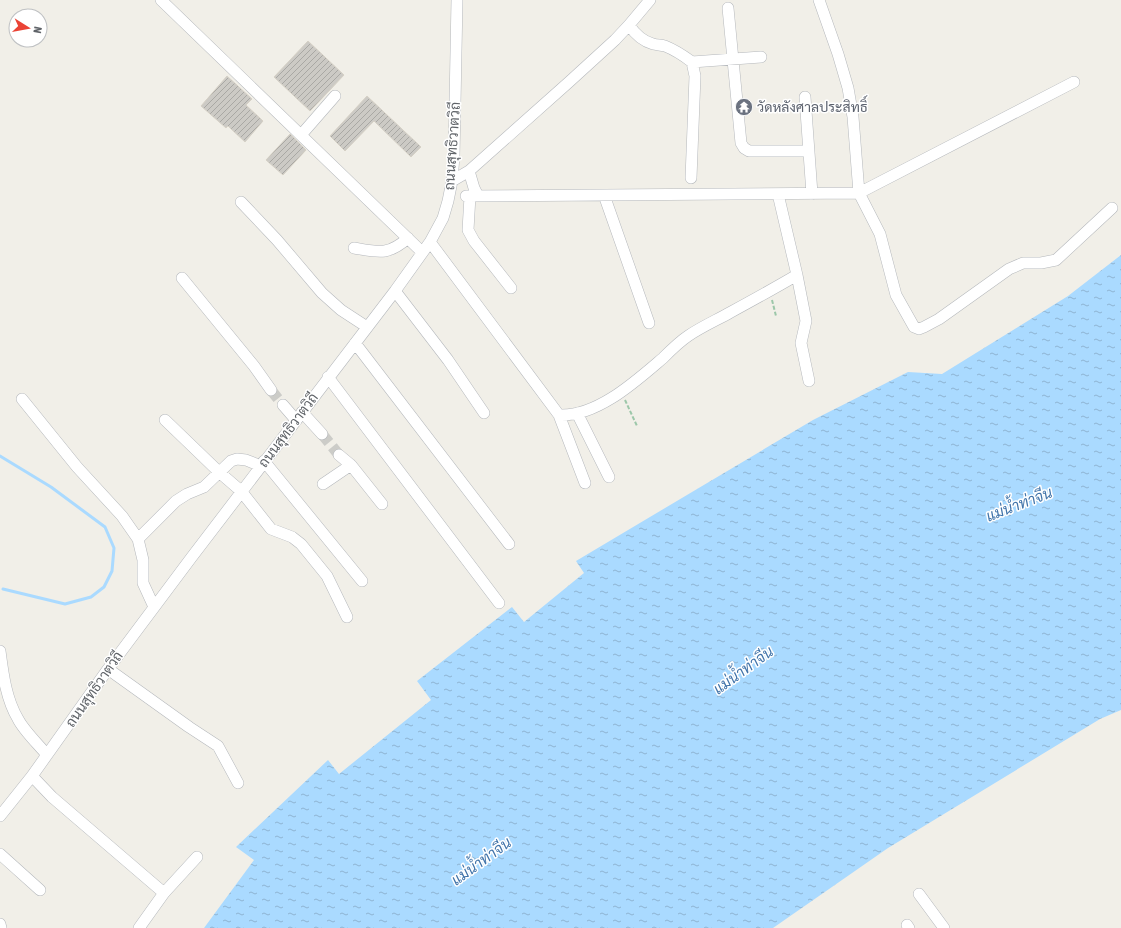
<svg xmlns="http://www.w3.org/2000/svg" width="1121" height="928" font-family="'Asap Condensed',Sarabun,sans-serif">
<style>
.water{fill:url(#water-ripples)}
.lines{fill:none;stroke-linecap:round;stroke-linejoin:round}
.stream{stroke:#aadaff;stroke-width:3}
.building{fill:url(#building-hatch);stroke:#d6d1c6}
.minor-tunnel{stroke:#ccccc8;stroke-width:11;stroke-dasharray:11 5.5;stroke-linecap:butt}
.minor-casing{stroke:#b5b8bc;stroke-width:12}
.path{stroke:#9cc7a9;stroke-width:2;stroke-dasharray:4 2;stroke-linecap:butt}
.minor{stroke:#fff;stroke-width:11}
.labels{text-anchor:middle;dominant-baseline:central;stroke-width:3;stroke-linejoin:round;paint-order:stroke}
.worship-label{font-size:14px;fill:#5b616d;stroke:#fff;text-anchor:start}
.street-label{font-size:14px;fill:#5f6368;stroke:#fff}
.water-label{font-size:15px;font-style:italic;fill:#4174aa;stroke:#fff}
</style>
<defs>
<pattern id="water-ripples" width="26" height="14" patternUnits="userSpaceOnUse"><rect width="26" height="14" fill="#aadaff"/><path d="M2 4q2-2 4 0t4 0M15 11q2-2 4 0t4 0" fill="none" stroke="#8eb4d2"/></pattern>
<pattern id="building-hatch" width="6" height="6" patternUnits="userSpaceOnUse"><rect width="6" height="6" fill="#cccac5"/><path d="M-1 1l2-2M0 6l6-6M5 7l2-2" fill="none" stroke="#a9a8a4"/></pattern>
</defs>
<rect width="100%" height="100%" fill="#f1efe8"/>
<path class="water" d="M1121,255V710L1100,719L888,848L773,928H204L254,860L236,847L328,760L339,774L431,700L417,681L512,607L524,622L584,573L576,561L813,420L908,372L942,374L1068,296Z"/>
<g class="lines">
<path class="stream" d="M0,456L51,487L105,527L114,548L112,571L104,587L91,597L65,604L3,589"/>
</g>
<path class="building" d="M308,41L344,75L310,111L274,77Z
M227,76L252,99L246,105L263,121L245,142L228,126L226,128L201,106Z
M367,96L421,147L411,157L374,121L345,151L330,136Z
M290,134L306,150L283,175L266,160Z"/>
<g class="lines">
<path class="minor-tunnel" d="M271,390L283,405
M322,434L339,455"/>
<defs>
<path id="minor" d="M161,0L422,252
M650,0L629,25C635,34 642,41 653,44C657,45 661,45 665,46C675,50 684,56 692,62L695,76L691,178
M819,0L838,54L848,88L853,117L859,193L880,234L896,295L914,327L919,329L924,327L939,319L1009,269L1023,263H1041L1056,260L1112,208
M728,8L741,143L744,148L749,151H809
M692,62L761,57
M805,97L812,194
M301,135L335,96
M469,171L474,188L478,196
M452,181L469,171L569,82L615,40L629,25
M778,194L797,275L806,321L801,343L809,381
M604,195L649,323
M466,196L859,193L1074,82
M470,196L468,230L474,241L511,288
M241,202L277,240L322,293L341,310L367,327
M430,242L559,415C597,417 636,381 663,358C671,350 679,342 688,336C701,327 717,320 731,312C753,300 775,288 797,275
M354,248C378,252 388,256 408,238
M182,278L254,366L271,390
M395,291L448,360L484,413
M355,343L509,544
M328,377L499,603
M22,399L77,467L122,516L138,539L143,560V583L154,607
M283,405L296,420
M302,412L322,434
M577,413L609,477
M559,415L585,483
M165,420L219,472L241,491L271,529L292,537L301,544L327,576L347,617
M339,455L351,465L382,504
M264,461L362,581
M323,484L351,465
M138,539L176,501L187,494L204,487L231,461L237,459L246,460L261,466
M0,651C3,674 6,699 18,719C24,731 39,745 47,755
M108,669L189,727L218,746L238,783
M32,776L52,797L164,893L197,857
M0,816L32,776L108,669L191,558L395,291L430,242L443,218L448,201L452,181L454,156L457,0
M0,854L40,890
M919,894L944,928
M0,924L1,928
M907,925L909,928
M139,928L164,893"/>
</defs>
<use href="#minor" class="minor-casing"/>
<path class="path" d="M772,300L776,316
M625,400L637,426"/>
<use href="#minor" class="minor"/>
</g>
<defs>
<symbol id="temple-disc" viewBox="-11 -11 22 22"><circle r="9.5" fill="#6b7280" stroke="#fff"/><path d="M0-6L5-2H3V0L6.5 2.5H4V6H1.5V3h-3V6H-4V2.5H-6.5L-3 0V-2H-5Z" fill="#fff"/></symbol>
</defs>
<g fill-rule="evenodd">
<use href="#temple-disc" x="734" y="97" width="20" height="20"/>
</g>
<g class="labels">
<g class="worship-label">
<text x="757" y="107">วัดหลังศาลประสิทธิ์</text>
</g>
<g class="street-label">
<text transform="translate(452 146) rotate(-86)">ถนนสุทธิวาตวิถี</text>
<text transform="translate(288 430) rotate(-53)">ถนนสุทธิวาตวิถี</text>
<text transform="translate(94 689) rotate(-55)">ถนนสุทธิวาตวิถี</text>
</g>
<g class="water-label">
<text transform="translate(1019 504) rotate(-21)">แม่น้ำท่าจีน</text>
<text transform="translate(743 670) rotate(-36)">แม่น้ำท่าจีน</text>
<text transform="translate(481 861) rotate(-36)">แม่น้ำท่าจีน</text>
</g>
</g>
<g transform="translate(28 28) rotate(101)"><circle r="19" fill="#ffffff" stroke="#bfc1c3"/>
<path d="M0-3L7 15L0 10L-7 15Z" fill="#ea4335"/>
<text y="-6" font-size="11" font-weight="bold" text-anchor="middle" fill="#5f6368">N</text>
</g>
</svg>
